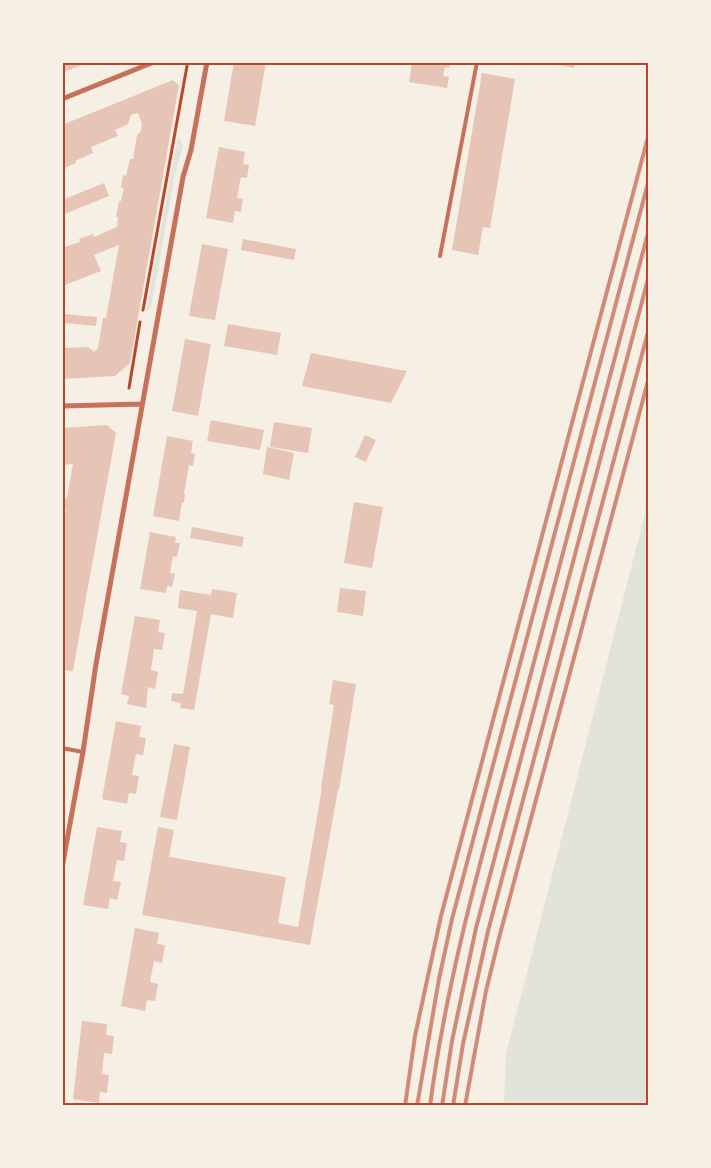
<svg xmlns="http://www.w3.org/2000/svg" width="711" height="1168" font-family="Roboto,sans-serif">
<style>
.green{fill:#e2e4dc}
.building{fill:#e6c5b7}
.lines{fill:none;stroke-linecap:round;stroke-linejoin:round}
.path{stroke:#b5482f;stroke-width:3}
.service{stroke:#c5725c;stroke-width:4}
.minor{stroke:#c5725c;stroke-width:5}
.rail{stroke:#cf8b77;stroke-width:4}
.neatline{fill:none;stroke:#b5482f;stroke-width:2}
</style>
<rect width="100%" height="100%" fill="#f6efe4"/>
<path class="green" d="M178,136L183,146L175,174L151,308L147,312L146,311Z
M648,502V1105H504L506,1054Z"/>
<path class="building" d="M62,62H87V63L62,73Z
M234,62H266L255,126L224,121Z
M418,62H451L449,68L445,67L443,76L449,77L447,88L409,82L412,63L418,65Z
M546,62H575L574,68Z
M482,73L515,79L490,228L483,227L478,255L452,250Z
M173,80L179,85L130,363L115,376L62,379V348L88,347L94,352L98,348L103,318H106L119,245L94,255L101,271L62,286V267L65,266L62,261V248L80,242L79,239L93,234L94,237L117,227L118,217H116L119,201H121L124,188H121L123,175L126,176L130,159H133L137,135L141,131L142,124L138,113L131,115L128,124L115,130L118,136L91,147L93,153L75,161L76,163L62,169V125Z
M219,147L245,152L243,164L249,165L247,178L241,177L237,198L243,199L241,212L235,211L233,223L206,218Z
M104,183L109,196L62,215V200Z
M243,239L296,249L294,260L241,250Z
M202,244L228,249L215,320L189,316Z
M64,314L97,317L96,326L64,323Z
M228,324L281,333L277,355L224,346Z
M185,339L211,344L198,416L172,411Z
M311,353L395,369L407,371L391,403L302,386Z
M211,420L264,430L260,450L207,441Z
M274,422L312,428L308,453L270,447Z
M107,425L116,433L84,609L73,671L62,670V522L66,510L62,509V500L67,498L73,464L62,465V428Z
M365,435L376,440L366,462L355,457Z
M167,436L193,441L191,453L195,454L193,466L189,465L184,494H185L184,503L182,502L179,521L153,516Z
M267,447L294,453L289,480L263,474Z
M354,502L383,507L372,568L344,563Z
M192,527L244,537L242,547L190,538Z
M150,532L176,537L175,543H180L177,557L173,556L170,573L175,574L172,587L167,586L166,593L140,589Z
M340,588L366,591L363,616L337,612Z
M212,589L237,593L233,618L211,614L194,710L180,708L181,703L171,701L172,693L183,694L197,611L178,608L180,590L211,595Z
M135,616L160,620L158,632L165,633L162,650L154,649L151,670L158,672L155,689L148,687L146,708L127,704L129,696L121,694Z
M333,680L356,684L339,790H338L310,945L142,915L158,827L174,830L169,857L286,877L278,923L298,927L322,788H321L334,705L329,704Z
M116,721L141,726L139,737L146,738L143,755L136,754L132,775L139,776L136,794L129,793L127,804L102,799Z
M174,744L190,747L177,820L160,817Z
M97,827L122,831L120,842L127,843L124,861L117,860L113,881L121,882L117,900L110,898L108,909L83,905Z
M135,928L159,933L157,944L165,945L162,963L154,961L150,982L158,984L155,1001L147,1000L145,1011L121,1006Z
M82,1021L107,1024L106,1035L114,1036L112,1054L104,1053L102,1074L109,1075L107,1093L100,1092L99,1103L73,1099Z"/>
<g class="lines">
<path class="path" d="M143,310L187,66
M129,388L140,322"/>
<path class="service" d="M440,256L477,62
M62,748L83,752"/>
<path class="minor" d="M62,99L154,62
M62,406L141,404
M62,868L83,752L96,664L183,177L191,150L207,62"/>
<path class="rail" d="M405,1106L415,1036L441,916L648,137
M417,1106L439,979L452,919L648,183
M430,1106C447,975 484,849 518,722C561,559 605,396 648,233
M442,1106L452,1041L476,928L648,279
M453,1106L463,1044L488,931L648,332
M465,1106L486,991L499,938L648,381"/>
</g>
<rect width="711" height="1168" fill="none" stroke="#f6efe4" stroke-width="128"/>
<rect x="64" y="64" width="583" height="1040" class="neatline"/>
</svg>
